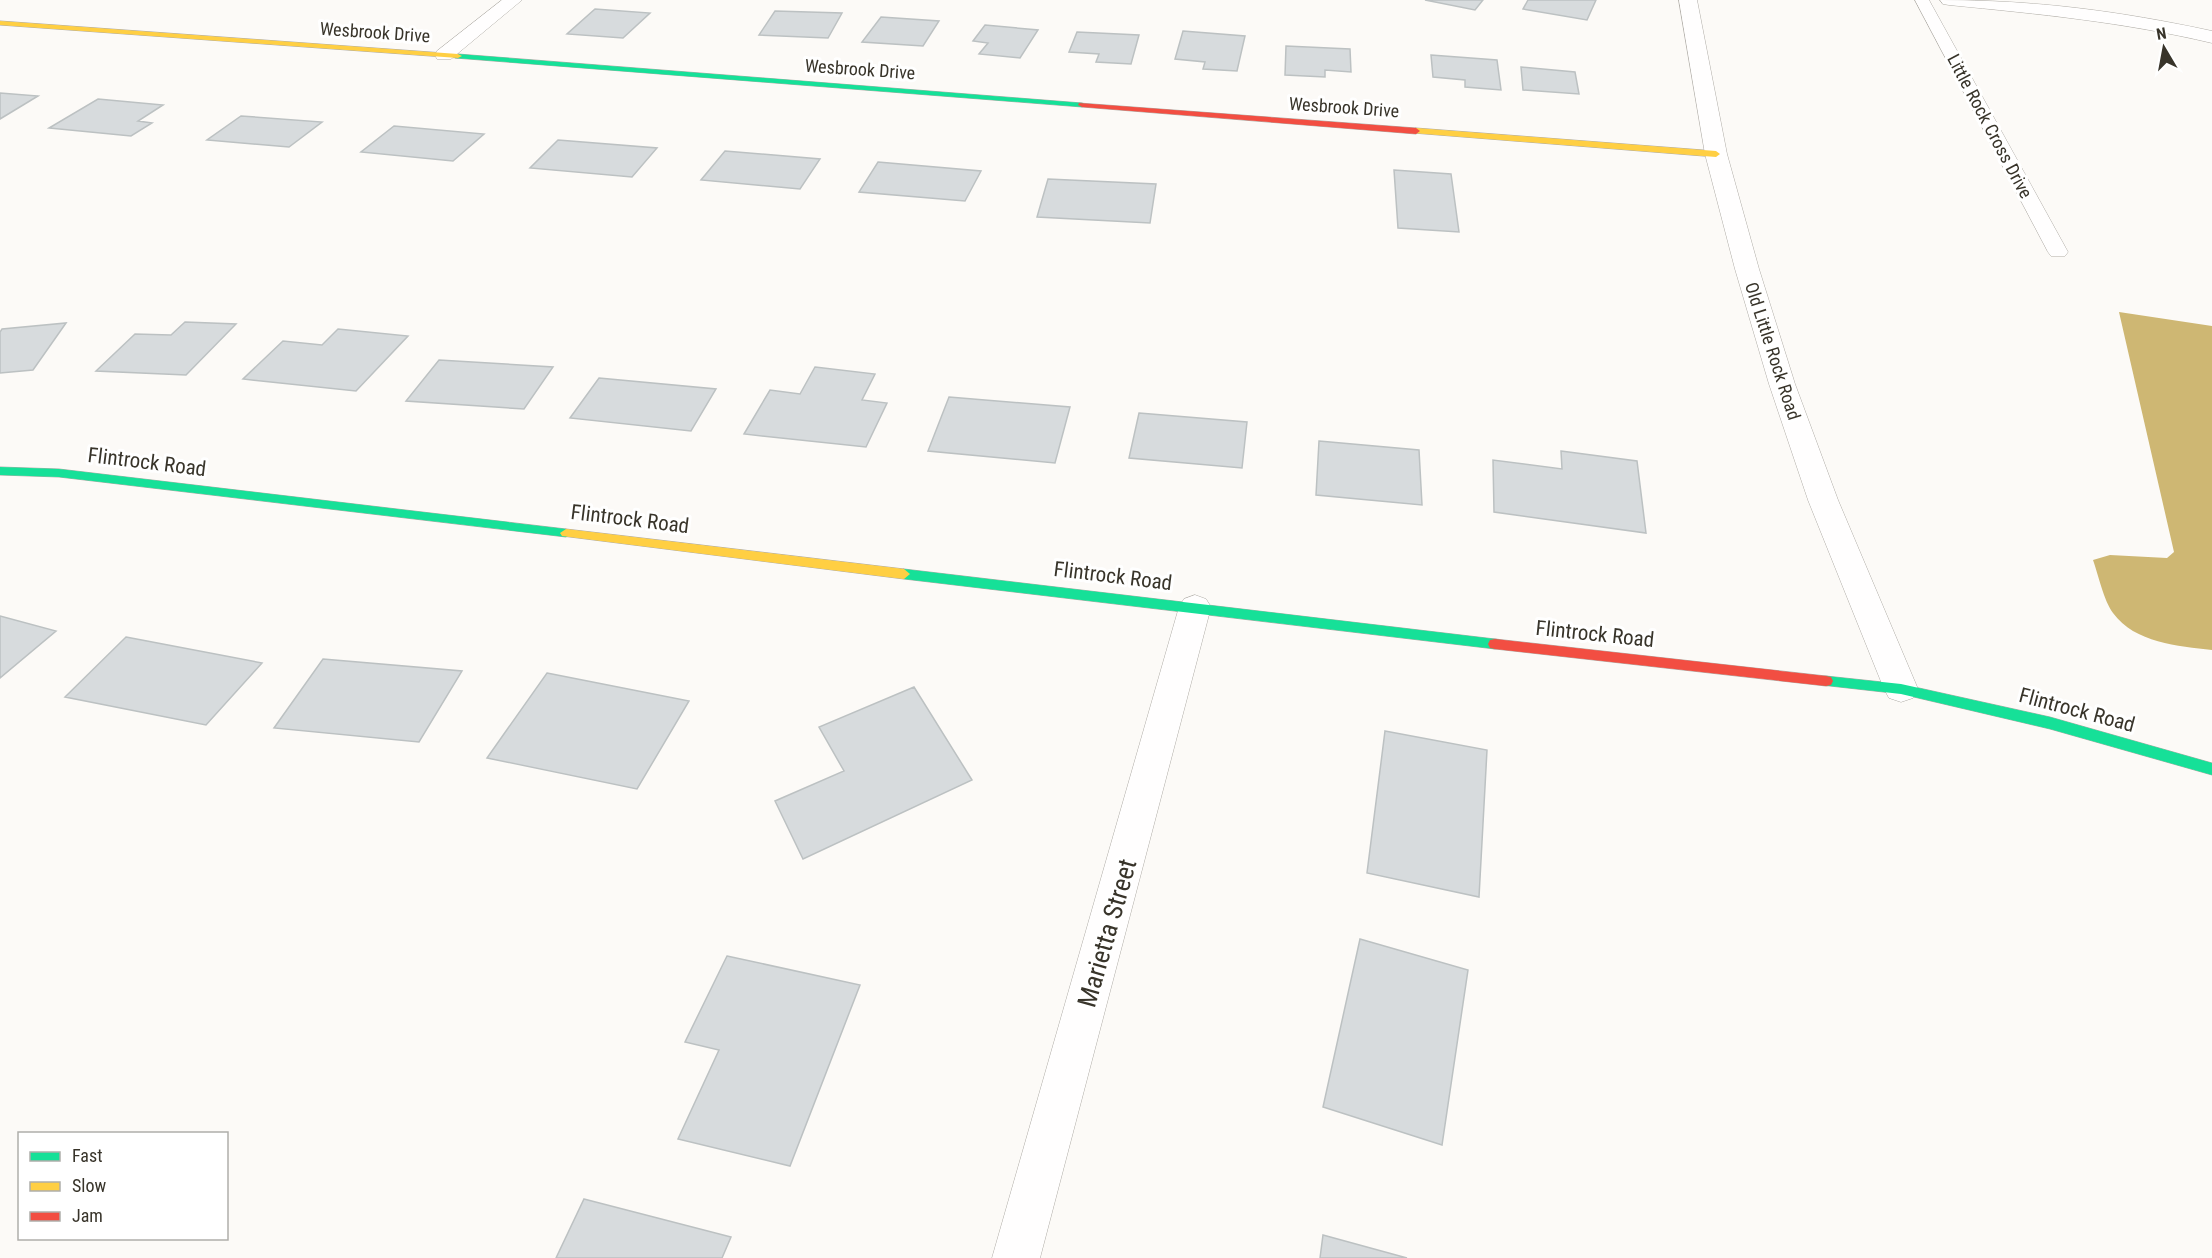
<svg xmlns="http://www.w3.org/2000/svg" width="2212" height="1258" font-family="'Roboto Condensed',sans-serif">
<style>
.water{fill:#ceb773}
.building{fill:#d7dbdd;stroke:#bcc1c2;stroke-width:1.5}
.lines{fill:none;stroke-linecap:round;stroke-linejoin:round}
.lane-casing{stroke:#afaca6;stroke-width:1}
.street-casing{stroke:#afaca6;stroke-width:1}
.fast-casing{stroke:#afaca6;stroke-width:1}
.slow-casing{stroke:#afaca6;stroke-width:1}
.jam-casing{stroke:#afaca6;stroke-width:1}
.lane{fill:#fffefe;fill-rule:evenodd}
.street{fill:#fffefe;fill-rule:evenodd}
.fast{fill:#16e098;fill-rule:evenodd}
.slow{fill:#ffcf43;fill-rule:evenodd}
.jam{fill:#f24e42;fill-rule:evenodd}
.labels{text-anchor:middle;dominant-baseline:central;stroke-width:6;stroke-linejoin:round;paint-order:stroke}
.far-street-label{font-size:18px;fill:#38342a;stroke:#fff}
.street-label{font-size:21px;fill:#38342a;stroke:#fff}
.near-street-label{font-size:26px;fill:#38342a;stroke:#fff}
</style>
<rect width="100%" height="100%" fill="#fcfaf7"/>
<path class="water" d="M2119,312L2212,326V650C2178,646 2135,643 2113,613C2104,601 2098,574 2093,560L2110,555L2167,558L2174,552Z"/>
<path class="building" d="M1425,0H1483L1475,10Z
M1528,0H1596L1587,20L1523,9Z
M595,9L650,13L623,38L567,34Z
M775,11L842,13L828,38L759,35Z
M881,17L939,21L923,46L862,42Z
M985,25L1038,30L1020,58L979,54L988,43L973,41Z
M1183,31L1245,36L1237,71L1203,69L1205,62L1175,59Z
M1077,32L1139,35L1131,64L1096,62L1099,54L1069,52Z
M1286,46L1350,49L1351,72L1325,70V77L1285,75Z
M1431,55L1497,60L1501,90L1465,87V80L1433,77Z
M1521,67L1575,72L1579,94L1523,90Z
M0,93L38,96L0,119Z
M98,99L163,105L138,121L152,123L131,136L49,128Z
M241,116L322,122L289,147L207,140Z
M394,126L484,134L453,161L361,152Z
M558,140L657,148L632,177L530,168Z
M725,151L820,159L800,189L701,180Z
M878,162L981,171L965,201L859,192Z
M1394,170L1451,174L1459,232L1398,228Z
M1048,179L1156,184L1150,223L1037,217Z
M185,322L236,324L186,375L96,371L135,334L171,335Z
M66,323L33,370L0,373V332L2,329Z
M338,329L408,336L356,391L243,379L283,341L322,345Z
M439,360L553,367L524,409L406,401Z
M815,367L875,374L862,400L887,403L866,447L744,434L770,390L800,394Z
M599,378L716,389L691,431L570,418Z
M949,397L1070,407L1055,463L928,451Z
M1139,413L1247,422L1242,468L1129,458Z
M1319,441L1419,450L1422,505L1316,495Z
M1561,451L1637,461L1646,533L1494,512L1493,460L1562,469Z
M0,616L56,631L0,678Z
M126,637L262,663L206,725L65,697Z
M323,659L462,671L419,742L274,728Z
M547,673L689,701L637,789L487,758Z
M914,687L972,780L803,859L775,801L844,771L819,727Z
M1385,731L1487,750L1479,897L1367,873Z
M1360,939L1468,970L1442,1145L1323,1107Z
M727,956L860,985L790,1166L678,1139L719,1050L685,1042Z
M584,1199L731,1237L722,1258H556Z
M1323,1235L1407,1258H1320Z"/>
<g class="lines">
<defs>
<path id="lane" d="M1915,0H1929L2068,252L2065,256H2051L2048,252Z"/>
<path id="street" d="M502,0H522L451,59H437L435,55L437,51Z
M1679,0H1697L1727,154L1759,269L1795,384L1838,500L1918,689L1913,698L1901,702L1889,698L1884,689L1808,500L1769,384L1735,269L1705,154Z
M1940,0C2035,0 2119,11 2212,31V43C2123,22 2040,14 1949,5L1943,4Z
M1195,595L1206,599L1211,607L1040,1258H992L1179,607L1184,599Z"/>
<path id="fast" d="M458,54L1082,103L1086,105L1082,107L455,58L454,56Z
M0,467L59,469L566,529L572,533L566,537L59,477L0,475Z
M904,569L1495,639L1500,640L1502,644L1500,648L1495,649L904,579L898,574Z
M1826,676L1901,684L2050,717L2212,763V775L2050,729L1901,694L1821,685L1819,681L1821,677Z"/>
<path id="slow" d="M0,21L458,54L462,56L458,58L0,25Z
M1416,128L1716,151L1720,154L1716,157L1413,133L1412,131Z
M566,529L904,569L910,574L904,579L562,536L560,533Z"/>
<path id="jam" d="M1079,103L1416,128L1420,131L1416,134L1082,107L1078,105Z
M1495,639L1826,676L1831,677L1833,681L1831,685L1826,686L1495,649L1490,648L1488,644L1490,640Z"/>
</defs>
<use href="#lane" class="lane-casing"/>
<use href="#street" class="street-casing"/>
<use href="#fast" class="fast-casing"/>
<use href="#slow" class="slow-casing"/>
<use href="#jam" class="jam-casing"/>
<use href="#lane" class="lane"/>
<use href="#street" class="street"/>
<use href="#fast" class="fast"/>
<use href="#slow" class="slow"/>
<use href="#jam" class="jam"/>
</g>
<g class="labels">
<g class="far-street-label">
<text transform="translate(375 32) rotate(4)">Wesbrook Drive</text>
<text transform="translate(860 69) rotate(4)">Wesbrook Drive</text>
<text transform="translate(1344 107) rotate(4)">Wesbrook Drive</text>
<text transform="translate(1990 126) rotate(62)">Little Rock Cross Drive</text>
<text transform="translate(1773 351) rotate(72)">Old Little Rock Road</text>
</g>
<g class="street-label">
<text transform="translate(147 462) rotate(7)">Flintrock Road</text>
<text transform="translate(630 519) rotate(7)">Flintrock Road</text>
<text transform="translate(1113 576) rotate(7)">Flintrock Road</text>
<text transform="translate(1595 634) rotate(6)">Flintrock Road</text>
<text transform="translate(2077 710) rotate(15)">Flintrock Road</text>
</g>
<g class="near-street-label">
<text transform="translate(1107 933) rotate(-74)">Marietta Street</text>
</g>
</g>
<rect x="18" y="1132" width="210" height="108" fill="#ffffff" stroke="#afaeaa" stroke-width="1.5"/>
<rect x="30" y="1152" width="30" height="9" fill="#16e098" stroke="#afaeaa" stroke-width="1.5"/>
<text x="72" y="1162" font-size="18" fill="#38342a">Fast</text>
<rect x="30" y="1182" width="30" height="9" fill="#ffcf43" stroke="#afaeaa" stroke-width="1.5"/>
<text x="72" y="1192" font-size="18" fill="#38342a">Slow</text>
<rect x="30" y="1212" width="30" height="9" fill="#f24e42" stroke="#afaeaa" stroke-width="1.5"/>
<text x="72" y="1222" font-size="18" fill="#38342a">Jam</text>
<g transform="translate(2164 48) rotate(350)" stroke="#ffffff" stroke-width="4.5" paint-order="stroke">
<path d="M0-4.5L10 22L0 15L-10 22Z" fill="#38342a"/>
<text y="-9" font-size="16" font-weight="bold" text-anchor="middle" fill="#38342a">N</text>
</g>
</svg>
